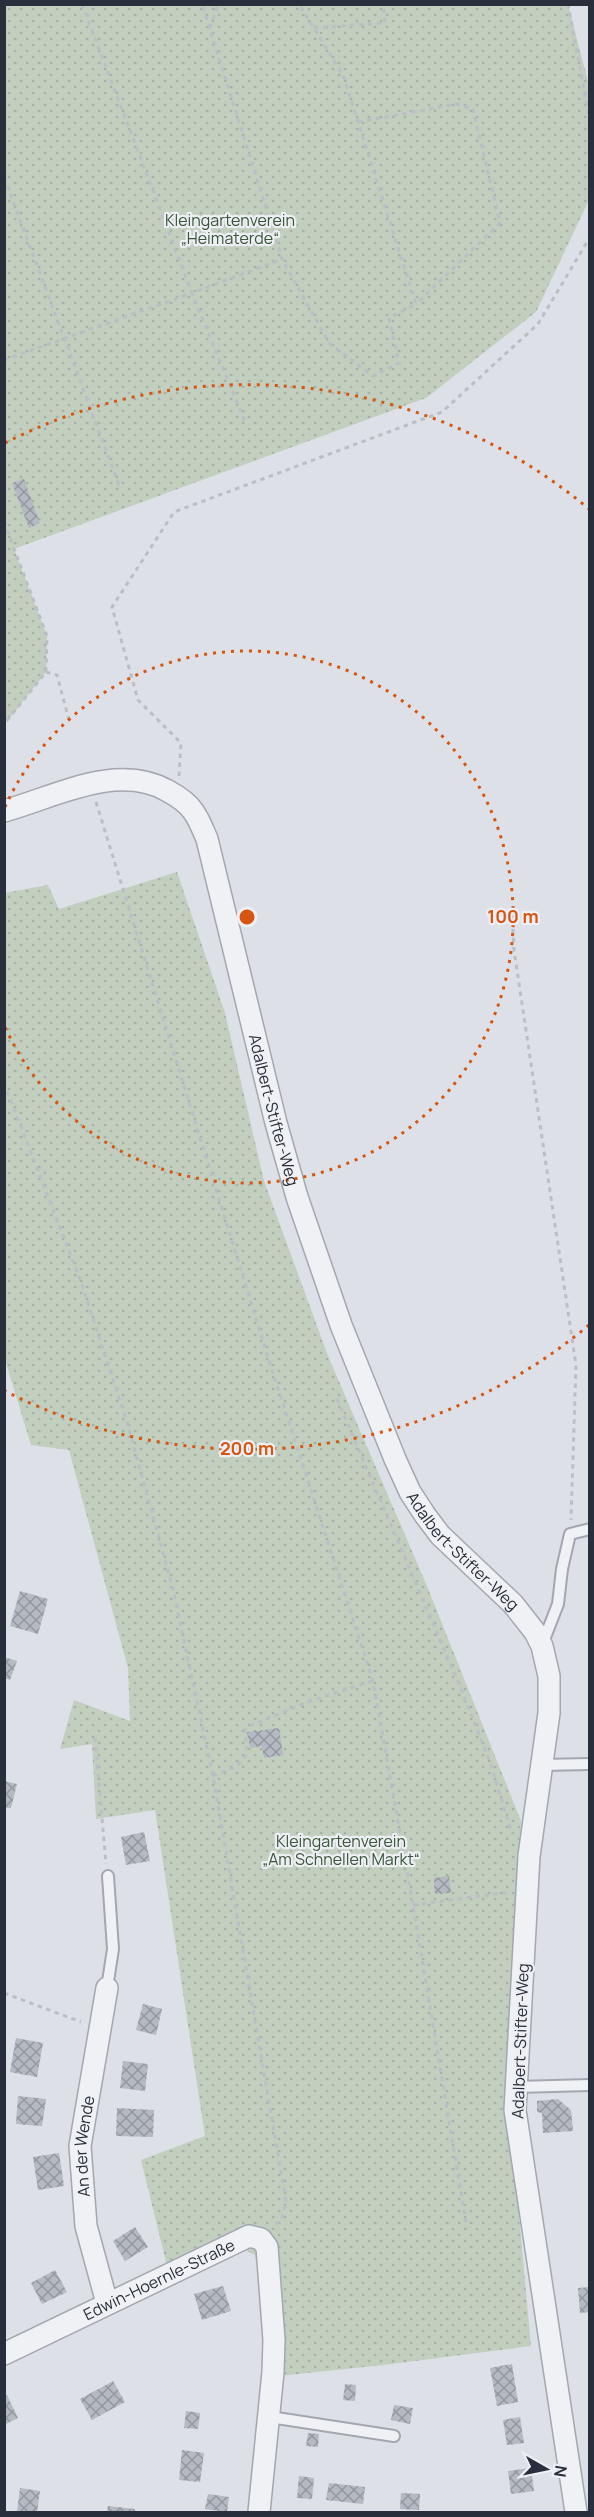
<svg xmlns="http://www.w3.org/2000/svg" width="594" height="2517" font-family="Manrope,sans-serif">
<style>
.grass{fill:url(#grass-dots)}
.building{fill:url(#building-cross-hatch)}
.lines{fill:none;stroke-linecap:round;stroke-linejoin:round}
.service-casing{stroke:#a3a7af;stroke-width:14}
.minor-casing{stroke:#a3a7af;stroke-width:24}
.path{stroke:#bcbec5;stroke-width:3;stroke-dasharray:4.5 4.5;stroke-linecap:butt}
.service{stroke:#f0f1f5;stroke-width:10}
.minor{stroke:#f0f1f5;stroke-width:21}
.ring{fill:none;stroke:#d55511;stroke-width:3;stroke-dasharray:3 6}
.labels{text-anchor:middle;dominant-baseline:central;stroke-width:4.5;stroke-linejoin:round;paint-order:stroke}
.park-label{font-size:16px;fill:#3a5537;stroke:#edeff4}
.street-label{font-size:16px;fill:#282e3b;stroke:#edeff4}
.centre{fill:#d55511;stroke:#edeff4;stroke-width:3}
.ring-label{font-size:18px;text-anchor:middle;font-weight:bold;fill:#d55511;stroke:#edeff4;stroke-width:4.5;stroke-linejoin:round;paint-order:stroke}
</style>
<defs>
<pattern id="grass-dots" width="8" height="8" patternUnits="userSpaceOnUse" patternTransform="scale(1.5)"><rect width="8" height="8" fill="#c2cfbf"/><path d="M2 2h.1M6 6h.1" fill="none" stroke="#a7b2a5" stroke-width="1.8" stroke-linecap="round"/></pattern>
<pattern id="building-cross-hatch" width="8" height="8" patternUnits="userSpaceOnUse" patternTransform="scale(1.5)"><rect width="8" height="8" fill="#b5b9c2"/><path d="M0 0l8 8M0 8l8-8" fill="none" stroke="#93979f"/></pattern>
</defs>
<rect width="100%" height="100%" fill="#dde0e6"/>
<path class="grass" d="M5,5H568L589,85V200L536,312L426,398L14,549L47,636L46,672L5,724Z
M177,872L225,1013L264,1181L328,1356L427,1586L521,1821L513,1946L508,2097L531,2346L384,2365L279,2376L255,2255L243,2249L169,2274L141,2160L205,2136L155,1810L96,1819L92,1744L60,1749L74,1700L130,1721L128,1668L69,1450L31,1445L5,1360L4,893L48,885L59,909Z"/>
<path class="building" d="M24,479L40,523L29,528L12,483Z
M20,1591L48,1599L38,1634L10,1626Z
M4,1657L17,1661L10,1680L4,1678Z
M279,1728L283,1755L264,1758L262,1746L250,1748L247,1732Z
M4,1781L17,1784L11,1808L4,1807Z
M144,1832L150,1861L126,1865L121,1837Z
M449,1876L451,1893L435,1894L434,1878Z
M143,2004L162,2009L156,2035L136,2030Z
M16,2038L43,2043L37,2077L10,2072Z
M123,2061L148,2064L145,2091L120,2088Z
M18,2096L46,2099L42,2126L16,2124Z
M558,2099L571,2110L573,2131L543,2133L542,2113L537,2112V2101Z
M117,2108L154,2110L153,2137L116,2136Z
M59,2153L64,2186L38,2190L33,2157Z
M135,2227L148,2247L125,2261L113,2241Z
M55,2270L67,2292L42,2304L31,2283Z
M223,2286L231,2311L202,2320L194,2294Z
M590,2287V2312L580,2313L578,2288Z
M512,2364L518,2402L497,2406L490,2368Z
M113,2381L125,2402L92,2420L80,2399Z
M345,2384L356,2385L355,2401L343,2400Z
M7,2395L18,2418L4,2425V2396Z
M394,2405L413,2408L410,2424L391,2420Z
M186,2411L200,2413L198,2429L184,2428Z
M520,2417L524,2443L507,2445L503,2420Z
M308,2433L319,2434L318,2447L306,2446Z
M182,2450L204,2453L200,2482L179,2480Z
M531,2468L534,2491L511,2494L508,2471Z
M299,2476L314,2478L312,2499L297,2498Z
M329,2483L365,2487L363,2504L326,2500Z
M20,2488L40,2491L37,2512H17Z
M401,2493L420,2494L419,2510L400,2509Z
M208,2494L229,2497L227,2512L205,2509Z
M108,2506L135,2509V2512H107Z"/>
<g class="lines">
<defs>
<path id="service" d="M542,1645L558,1604L562,1569L570,1534L590,1529
M541,1765L590,1764
M107,1988L113,1949L108,1876
M516,2087L590,2085
M270,2417L394,2436"/>
<g id="minor">
<path id="s1" d="M4,811C55,797 117,762 168,791C177,796 187,802 193,811C199,819 203,830 207,839L276,1123L297,1197L341,1325L395,1459L410,1492L425,1515L440,1535L513,1604L535,1632L542,1646L549,1676V1713L529,1856L515,2110L576,2512"/>
<path id="s2" d="M107,2303L86,2226L80,2146L107,1988"/>
<path id="s3" d="M4,2354L249,2236L261,2239L267,2247L274,2340L273,2372L259,2512"/>
</g>
</defs>
<use href="#service" class="service-casing"/>
<use href="#minor" class="minor-casing"/>
<path class="path" d="M82,4L192,293L282,259
M568,4L590,122
M203,7L282,259L329,343L373,376L399,363L389,318L416,304L343,75L299,4
M210,28L218,4
M314,28L385,23L383,4
M358,122L457,104L473,109L500,223L416,304
M4,177L119,485
M4,360L192,293L245,422
M4,522L47,636L46,672L4,724
M46,672L57,675L70,724
M179,776L181,743L138,700L112,607L174,512L442,412L538,324L590,237
M96,802L272,1370L373,1681L413,1905L467,2228
M512,911L514,950L576,1365L571,1520
M4,1083L81,1282L127,1422L172,1585L213,1776L286,2201L281,2221L273,2225
M337,1399L459,1684L490,1762L512,1834
M95,1738L106,1864
M213,1776L237,1766L247,1754L245,1730L249,1726L310,1701L372,1681
M413,1905L510,1892
M4,1993L81,2022"/>
<use href="#service" class="service"/>
<use href="#minor" class="minor"/>
</g>
<g class="ring">
<path d="M5 807A266 266 0 1 1 5 1027"/>
<path d="M589 1325A532 532 0 0 1 5 1391M5 443A532 532 0 0 1 589 509"/>
</g>
<g class="labels">
<g class="park-label">
<text x="230" y="220">Kleingartenverein<tspan x="230" dy="18">„Heimaterde“</tspan></text>
<text x="341" y="1841">Kleingartenverein<tspan x="341" dy="18">„Am Schnellen Markt“</tspan></text>
</g>
<g class="street-label">
<text stroke="none"><textPath href="#s1" startOffset="513">Adalbert-Stifter-Weg</textPath></text>
<text stroke="none"><textPath href="#s1" startOffset="999">Adalbert-Stifter-Weg</textPath></text>
<text transform="translate(520 2041) rotate(-88)">Adalbert-Stifter-Weg</text>
<text stroke="none"><textPath href="#s2" startOffset="160">An der Wende</textPath></text>
<text stroke="none"><textPath href="#s3" startOffset="172">Edwin-Hoernle-Straße</textPath></text>
</g>
</g>
<circle cx="247" cy="917" r="9" class="centre"/>
<g class="ring-label">
<text x="513" y="923">100 m</text>
<text x="247" y="1455">200 m</text>
</g>
<rect width="594" height="2517" fill="none" stroke="#282e3b" stroke-width="12"/>
<g transform="translate(546 2469) rotate(99)" stroke="#edeff4" stroke-width="4.5" paint-order="stroke">
<path d="M0-4.5L10 22L0 15L-10 22Z" fill="#282e3b"/>
<text y="-9" font-size="16" font-weight="bold" text-anchor="middle" fill="#282e3b">N</text>
</g>
</svg>
